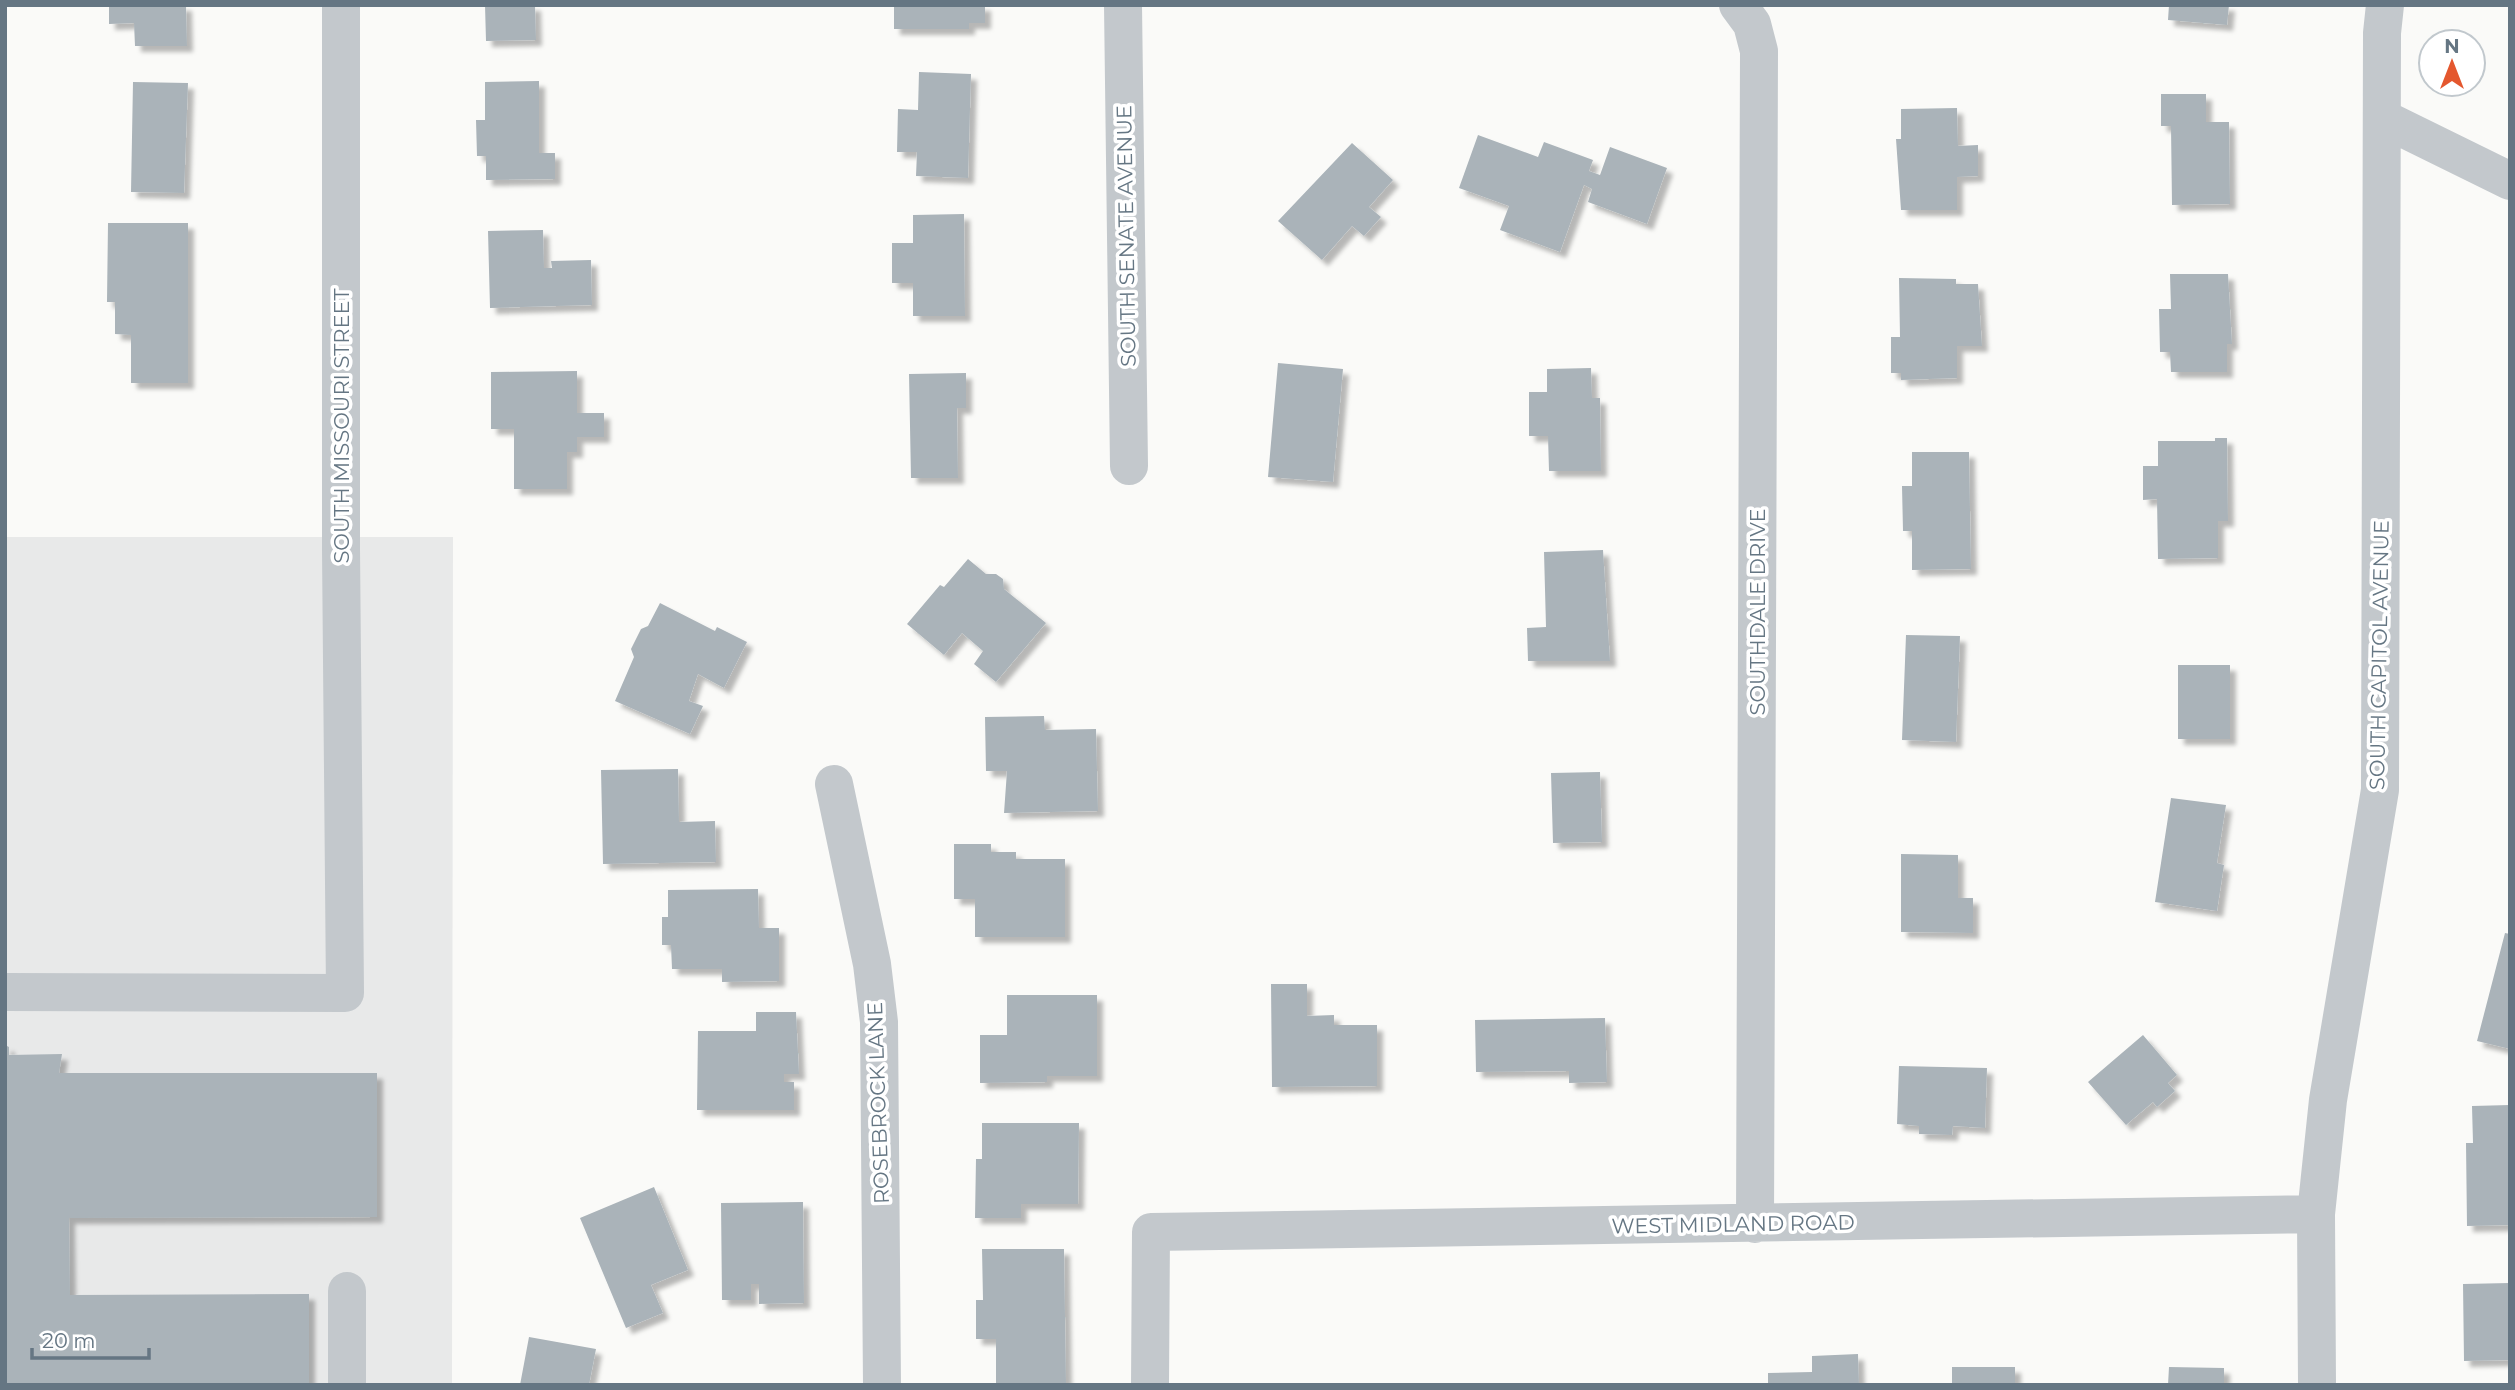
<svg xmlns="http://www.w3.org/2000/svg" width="2515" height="1390" font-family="Montserrat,sans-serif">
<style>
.built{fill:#e8e9e9}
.building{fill:#aab3b9;filter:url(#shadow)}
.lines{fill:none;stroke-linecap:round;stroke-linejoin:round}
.minor{stroke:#c3c8cc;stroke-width:38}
.labels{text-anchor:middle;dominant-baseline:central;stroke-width:7;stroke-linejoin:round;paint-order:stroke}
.street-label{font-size:21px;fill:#657683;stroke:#fff}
</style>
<defs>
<filter id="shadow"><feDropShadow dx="6" dy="6" stdDeviation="2" flood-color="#0004"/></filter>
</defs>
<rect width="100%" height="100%" fill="#fafaf8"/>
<path class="built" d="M5,537H453L452,1385H5Z"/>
<path class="building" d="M109,5H186L187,46H135L134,23L109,24Z
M485,5H535L536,40L486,41Z
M894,5H985V23H969V29H894Z
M2169,5H2229L2227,25L2168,20Z
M919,72L971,74L968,178L916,176L917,152H897L898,109L918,110Z
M539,81V153H555V179L486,180V156H477L476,120H485V82Z
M133,82L188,83L184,193L131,192Z
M2161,94H2206V122H2229L2230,204L2172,205L2171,126H2161Z
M1957,108L1958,146L1978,145V176L1957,177V210H1901L1896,139H1901V109Z
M1478,135L1538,157L1544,142L1593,160L1589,171L1600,175L1610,147L1667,168L1647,224L1588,202L1592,189L1584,185L1560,252L1500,230L1509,206L1459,188Z
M1352,143L1393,180L1369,207L1381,217L1364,236L1352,226L1322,260L1278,221Z
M964,214L965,316H913V283H892V243H913V215Z
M108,223H188V383H131V335L115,334V302H107Z
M543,230L544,268H552L551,261L591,260L592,305L490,308L488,231Z
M2170,274H2228L2232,344H2227V372H2171L2170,352H2160L2159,309H2171Z
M1899,278L1956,279V284H1978L1982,346H1957V378L1901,380V373H1891V337H1900Z
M1278,363L1343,369L1333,482L1268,477Z
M1591,368L1592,398H1600L1601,471H1549L1548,436H1529V392H1547V369Z
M577,371V413H604V437H577V452H567V489H514V429H491V372Z
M966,373V408H957L958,478H911L909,374Z
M2215,438H2227L2228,521H2218V558L2158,559L2157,499L2143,500V466H2158V441H2215Z
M1912,452H1969L1971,569L1912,570V531H1903L1902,486H1912Z
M1603,550L1610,661H1528L1527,628L1546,627L1544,552Z
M968,559L986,574H996L1003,579L1004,589L1046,623L996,682L974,664L983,651L962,633L944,655L907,624L940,585L944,587Z
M660,603L715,631L717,627L747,642L724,688L698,674L689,701L703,706L690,734L615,701L634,657L631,649L641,629L648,626Z
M1906,635L1960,636L1956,742L1902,740Z
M2178,665H2230V739H2178Z
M1044,716L1045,730L1096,729L1098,811L1004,813L1007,771H986L985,717Z
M678,769L679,822L715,821L716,862L603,864L601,770Z
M1600,772L1602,842L1553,843L1551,773Z
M2171,798L2226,805L2217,863L2224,865L2217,911L2155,902Z
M954,844H991V852H1016V859H1065V937H975V899H954Z
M1901,854L1958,855V898H1973V933L1901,932Z
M758,889L759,928H779V981L722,982V969H672L671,945H662V917H668V890Z
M2505,933L2510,934V1049L2477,1041Z
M1271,984H1307V1016L1334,1015V1025H1377V1086L1272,1087Z
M1007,995H1097V1076H1047V1082L980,1083V1035H1007Z
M756,1012H796L799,1074H784V1082H794V1110H697L698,1031H756Z
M1605,1018L1607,1082L1569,1083V1071L1476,1072L1475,1020Z
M2143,1035L2177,1075L2168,1083L2175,1091L2157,1107L2153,1102L2126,1125L2088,1082Z
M5,1045L9,1047V1055L62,1054L59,1073H377V1217L69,1218L70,1295L309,1294V1385H5Z
M1899,1066L1987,1068L1985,1128L1953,1126L1952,1135L1919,1134V1126L1897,1124Z
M2510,1105V1225L2467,1226L2466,1143H2473L2472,1106Z
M982,1123H1079L1078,1204H1021V1218H975L976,1159H982Z
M654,1187L688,1270L651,1285L663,1313L626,1328L580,1218Z
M803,1202L804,1303L759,1304V1284H751V1300H722L721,1203Z
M982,1249H1064L1066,1384L996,1385V1339H976V1300H983Z
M2510,1283V1360L2464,1361L2463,1284Z
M529,1337L596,1349L589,1385H520Z
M1858,1354L1859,1385H1768V1373L1812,1372V1356Z
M1952,1367H2015V1385H1952Z
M2169,1367L2224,1368V1385H2168Z"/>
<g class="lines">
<path class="minor" d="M1123,5L1129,466
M1738,5L1752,24L1759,51L1755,1224
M2382,118L2510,181
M834,784L872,964L879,1022L882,1385
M5,992L345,993L341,549V5
M347,1385V1291
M1150,1385L1151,1232L2316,1214
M2317,1385L2316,1214L2328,1100L2380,790L2382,33L2385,5"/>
</g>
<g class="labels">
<g class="street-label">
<text transform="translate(1126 236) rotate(-91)">SOUTH SENATE AVENUE</text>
<text transform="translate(341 426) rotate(-90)">SOUTH MISSOURI STREET</text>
<text transform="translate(1757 612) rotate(-90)">SOUTHDALE DRIVE</text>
<text transform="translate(2379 655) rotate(-89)">SOUTH CAPITOL AVENUE</text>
<text transform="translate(878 1103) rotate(-92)">ROSEBROCK LANE</text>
<text transform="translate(1733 1224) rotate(-1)">WEST MIDLAND ROAD</text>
</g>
</g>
<rect width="2515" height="1390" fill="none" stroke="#657683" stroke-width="14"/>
<g transform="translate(2452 63)"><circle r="33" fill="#ffffff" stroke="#c1c8cd" stroke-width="2"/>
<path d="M0-5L12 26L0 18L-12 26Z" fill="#e4572e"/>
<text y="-10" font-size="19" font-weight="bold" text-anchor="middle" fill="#657683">N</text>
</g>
<path d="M32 1348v10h117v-10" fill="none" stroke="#657683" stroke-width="3.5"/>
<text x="42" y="1348" font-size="21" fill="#657683" stroke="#ffffff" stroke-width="5" paint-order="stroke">20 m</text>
</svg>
